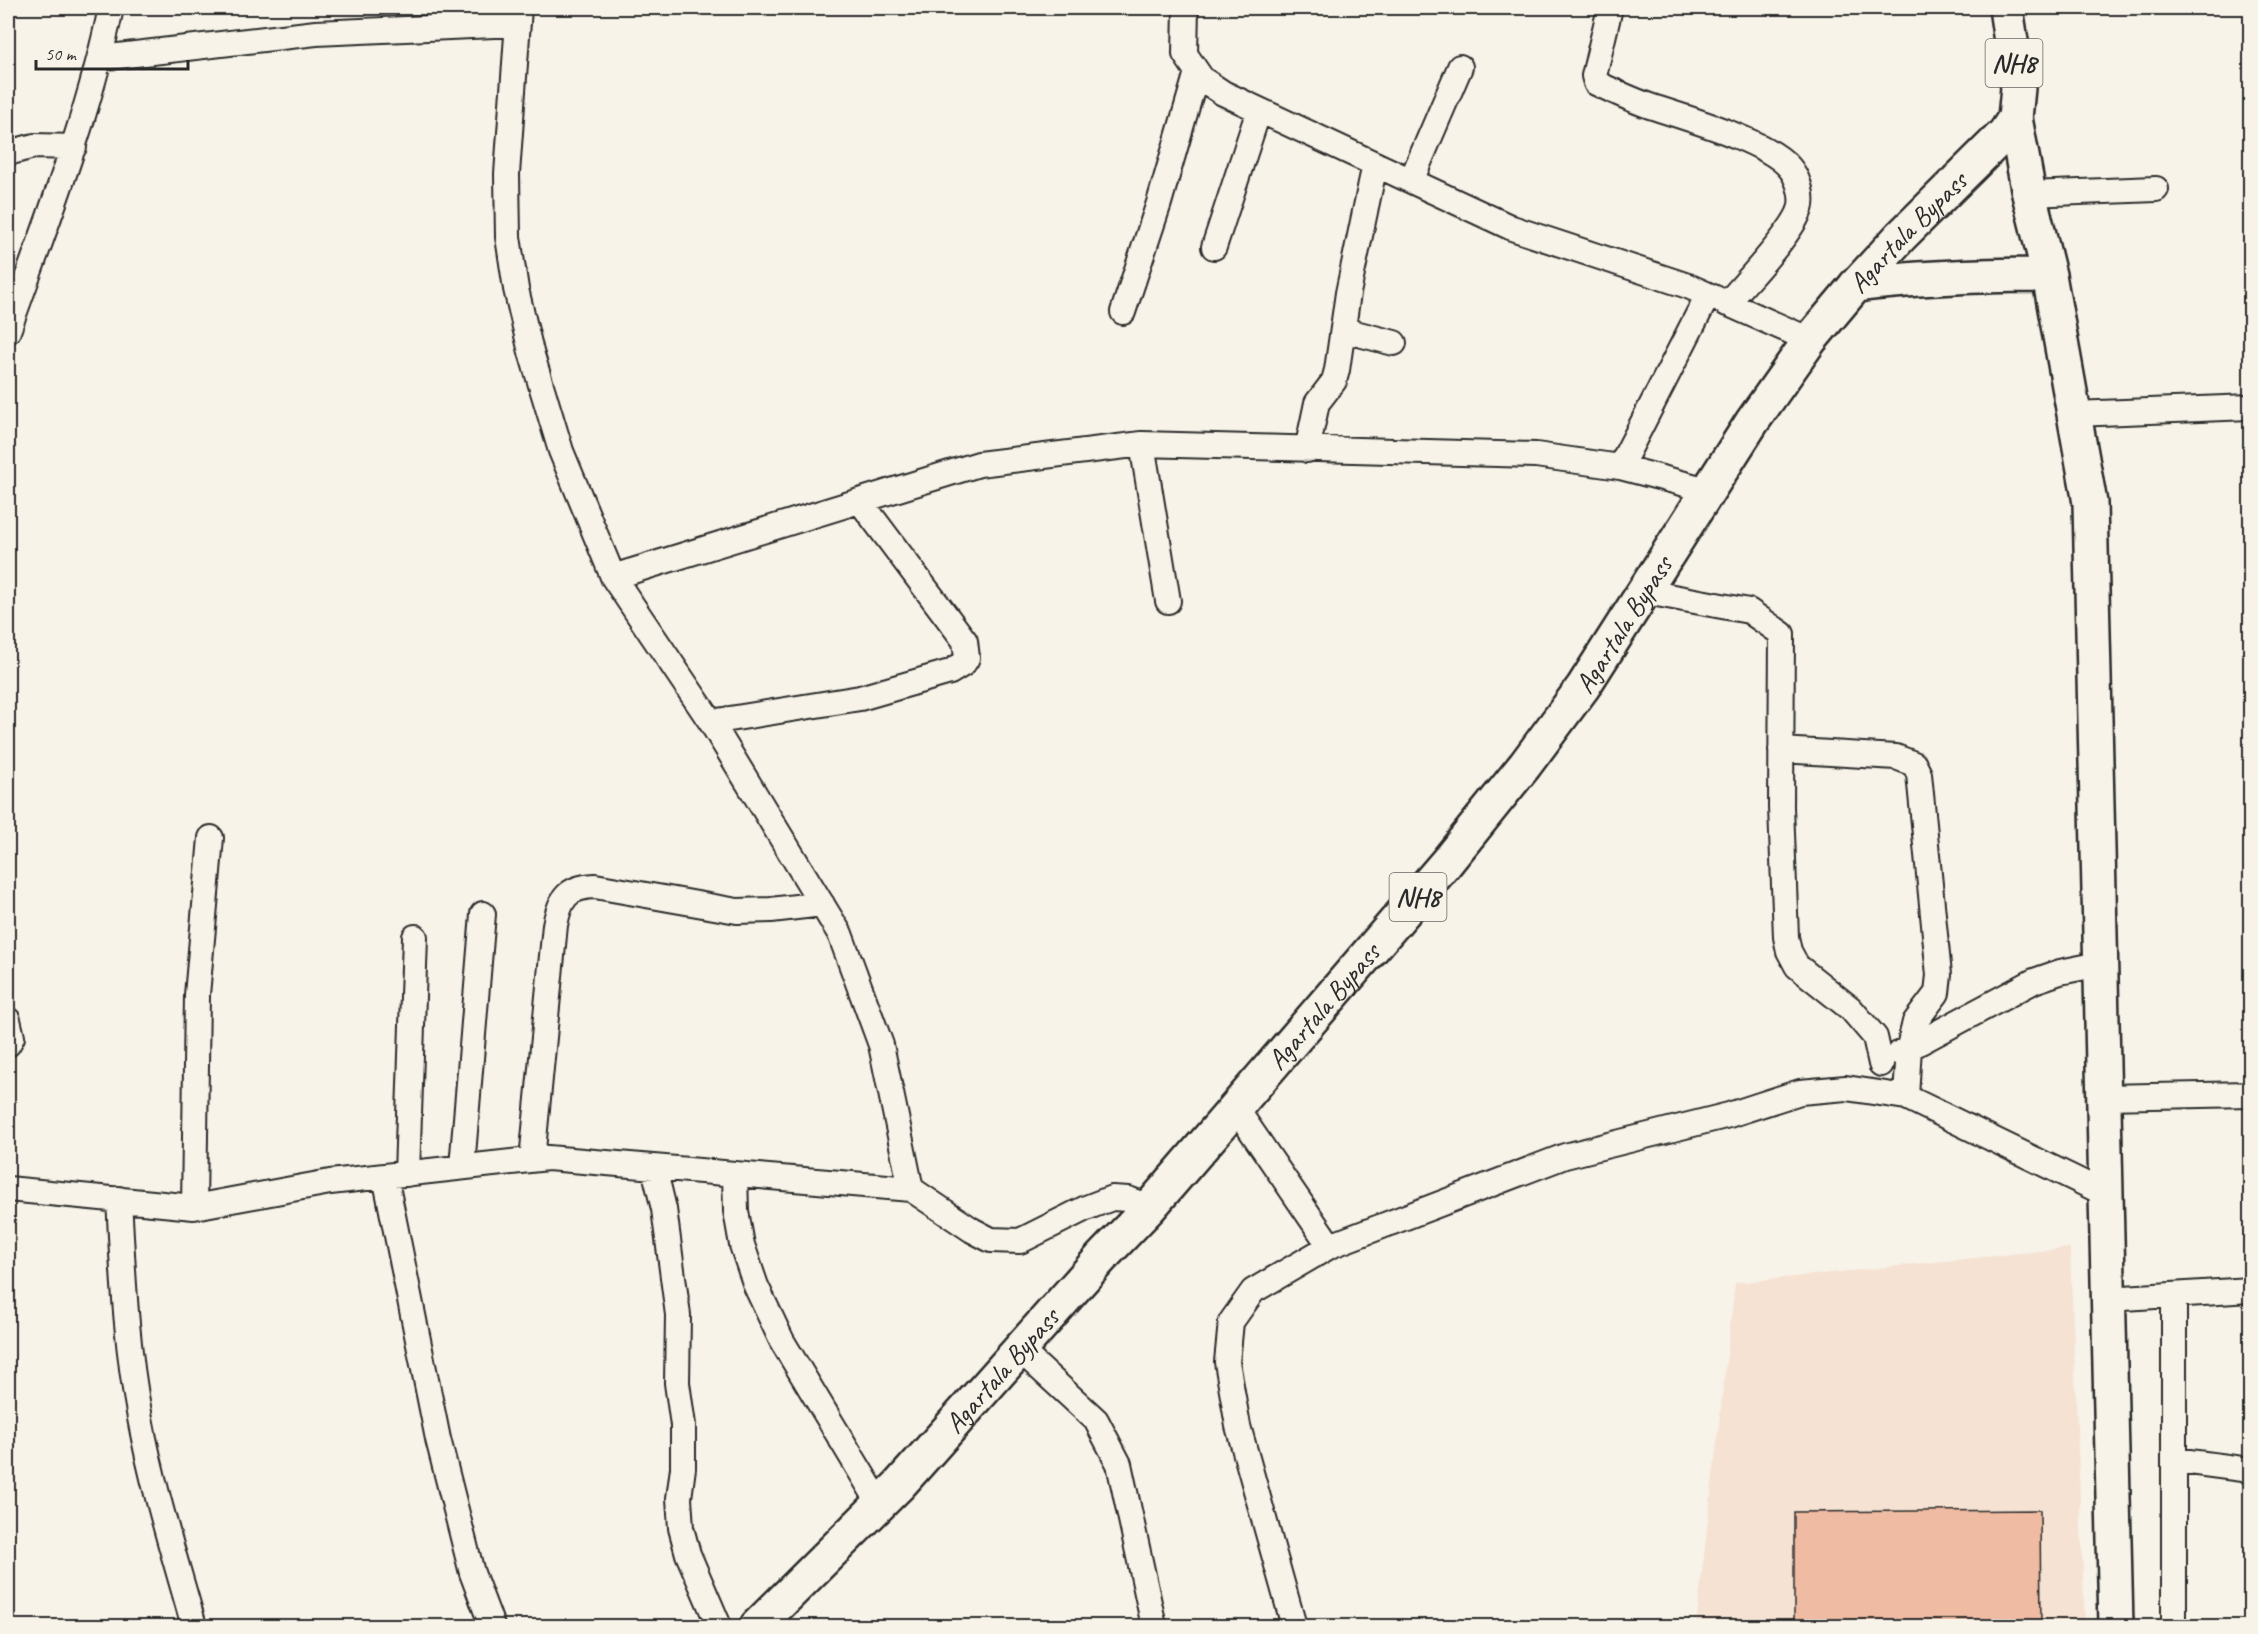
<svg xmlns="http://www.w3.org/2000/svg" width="2258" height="1634" font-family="Caveat,sans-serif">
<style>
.built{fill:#f5e2d3}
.building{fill:#efbba2;stroke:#2b2b2b;stroke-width:1.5}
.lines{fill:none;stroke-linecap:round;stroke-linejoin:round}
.minor-casing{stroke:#2b2b2b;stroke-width:28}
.primary-casing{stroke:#2b2b2b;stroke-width:38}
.trunk-casing{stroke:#2b2b2b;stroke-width:38}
.minor{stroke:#f7f3e8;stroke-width:24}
.primary{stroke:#f7f3e8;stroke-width:33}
.trunk{stroke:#f7f3e8;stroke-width:33}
.labels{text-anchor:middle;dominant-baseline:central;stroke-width:4.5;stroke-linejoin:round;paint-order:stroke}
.shield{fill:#f7f3e8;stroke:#686764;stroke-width:1.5}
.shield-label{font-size:27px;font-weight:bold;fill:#2b2b2b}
.street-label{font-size:28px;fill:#2b2b2b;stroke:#f7f3e8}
</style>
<rect width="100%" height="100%" fill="#f7f3e8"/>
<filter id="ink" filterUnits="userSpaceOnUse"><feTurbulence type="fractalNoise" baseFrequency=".0167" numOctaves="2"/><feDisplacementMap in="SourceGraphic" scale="12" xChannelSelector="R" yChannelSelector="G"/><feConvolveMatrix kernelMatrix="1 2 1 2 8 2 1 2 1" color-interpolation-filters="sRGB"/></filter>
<g filter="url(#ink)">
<path class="built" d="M2070,1248L2085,1626H1696L1735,1283Z"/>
<path class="building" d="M2040,1510L2041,1626H1794V1512Z"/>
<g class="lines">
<defs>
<path id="minor" d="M519,8L507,174L508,237L516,289L531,352L561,451L613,577L711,722L840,934L881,1045L911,1189L972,1230L991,1240L1020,1241L1086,1208L1112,1198L1128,1199L1150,1207
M1186,8L1185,54L1202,79L1223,93L1512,228L1688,286L1810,340
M1610,8L1594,76L1596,83C1613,91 1630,99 1647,105C1682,117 1766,140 1789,167C1797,176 1803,193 1801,205C1799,227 1743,284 1727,304
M101,58L316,33L518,24
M8,153L34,146L74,147
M1411,181L1460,67
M2029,194L2156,189
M1214,247L1259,110
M1123,312L1159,203L1197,72
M1343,330L1394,343
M8,331C46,224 88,119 111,8
M2074,414L2250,407
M1142,444L1168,601
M1307,450L1317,403L1334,381L1337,370L1348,293L1375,164
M1620,467L1708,295
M613,577L979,464L1142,444L1536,455L1620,467L1708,490
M1646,592L1749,611L1782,634L1781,807L1786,937L1789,951L1797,966L1851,1009L1875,1037L1881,1064
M711,722L860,698L950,672L963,664L967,658L965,641L860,501
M1781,750L1896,757L1914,764L1919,774L1939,975L1937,993L1915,1022L1909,1047L1906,1097
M8,1020L12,1037L8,1044
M1900,1053L2034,981L2060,972L2100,964
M2104,1097L2250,1094
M1235,1107L1330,1246
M532,1160L555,925C560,899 567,887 595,886L737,911L771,910L822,904
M462,1167L483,914
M654,1168L664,1209L678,1315L677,1383L683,1425V1468L679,1498L681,1528L688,1554L719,1626
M407,1174L415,937
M735,1175L736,1211L742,1245L756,1286L782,1341L880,1504
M385,1176L438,1439L472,1573L492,1626
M8,1189L194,1207L330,1182L548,1158L911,1189
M119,1199C123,1273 126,1346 140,1418C153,1489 175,1558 194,1626
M194,1207L197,995L211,838
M2174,1295V1626
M2108,1299L2250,1290
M1020,1350L1096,1420L1119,1464L1154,1626
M2174,1460L2250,1470
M1294,1626L1238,1426L1227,1362L1231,1322L1253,1291L1330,1246L1565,1156L1729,1115L1800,1092L1846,1088L1906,1097L2106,1194"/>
<path id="primary" d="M2015,118L2029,194L2049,275L2090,503L2116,1626
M1856,285C1920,277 1984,275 2049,275"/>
<g id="trunk">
<path id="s1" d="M757,1626L899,1485L1101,1258L1150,1207L1446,863L1525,765L1583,687L1752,422L1810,340L1856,285L1901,236L2005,133L2015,118L2018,88L2006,8"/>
</g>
</defs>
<use href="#minor" class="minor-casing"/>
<use href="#primary" class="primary-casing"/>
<use href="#trunk" class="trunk-casing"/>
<use href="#minor" class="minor"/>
<use href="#primary" class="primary"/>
<use href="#trunk" class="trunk"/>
</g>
</g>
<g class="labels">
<g class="shield">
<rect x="1985.5" y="39" width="57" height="48" rx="4.5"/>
<rect x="1389.5" y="873" width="57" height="48" rx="4.5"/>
</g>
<g class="shield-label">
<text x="2014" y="63">NH8</text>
<text x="1418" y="897">NH8</text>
</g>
<g class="street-label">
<text stroke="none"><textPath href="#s1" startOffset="1812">Agartala Bypass</textPath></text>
<text stroke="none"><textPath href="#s1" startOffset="1326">Agartala Bypass</textPath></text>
<text stroke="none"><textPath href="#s1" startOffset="840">Agartala Bypass</textPath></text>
<text stroke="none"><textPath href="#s1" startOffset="354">Agartala Bypass</textPath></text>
</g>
</g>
<rect width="2258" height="1634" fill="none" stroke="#f7f3e8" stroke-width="30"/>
<rect x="15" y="15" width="2228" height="1604" fill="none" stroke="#2b2b2b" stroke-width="2" filter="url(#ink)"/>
<path d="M36 60v9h152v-9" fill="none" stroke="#2b2b2b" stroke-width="3"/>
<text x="45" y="60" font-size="18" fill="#2b2b2b" stroke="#f7f3e8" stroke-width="4.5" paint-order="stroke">50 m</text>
</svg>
